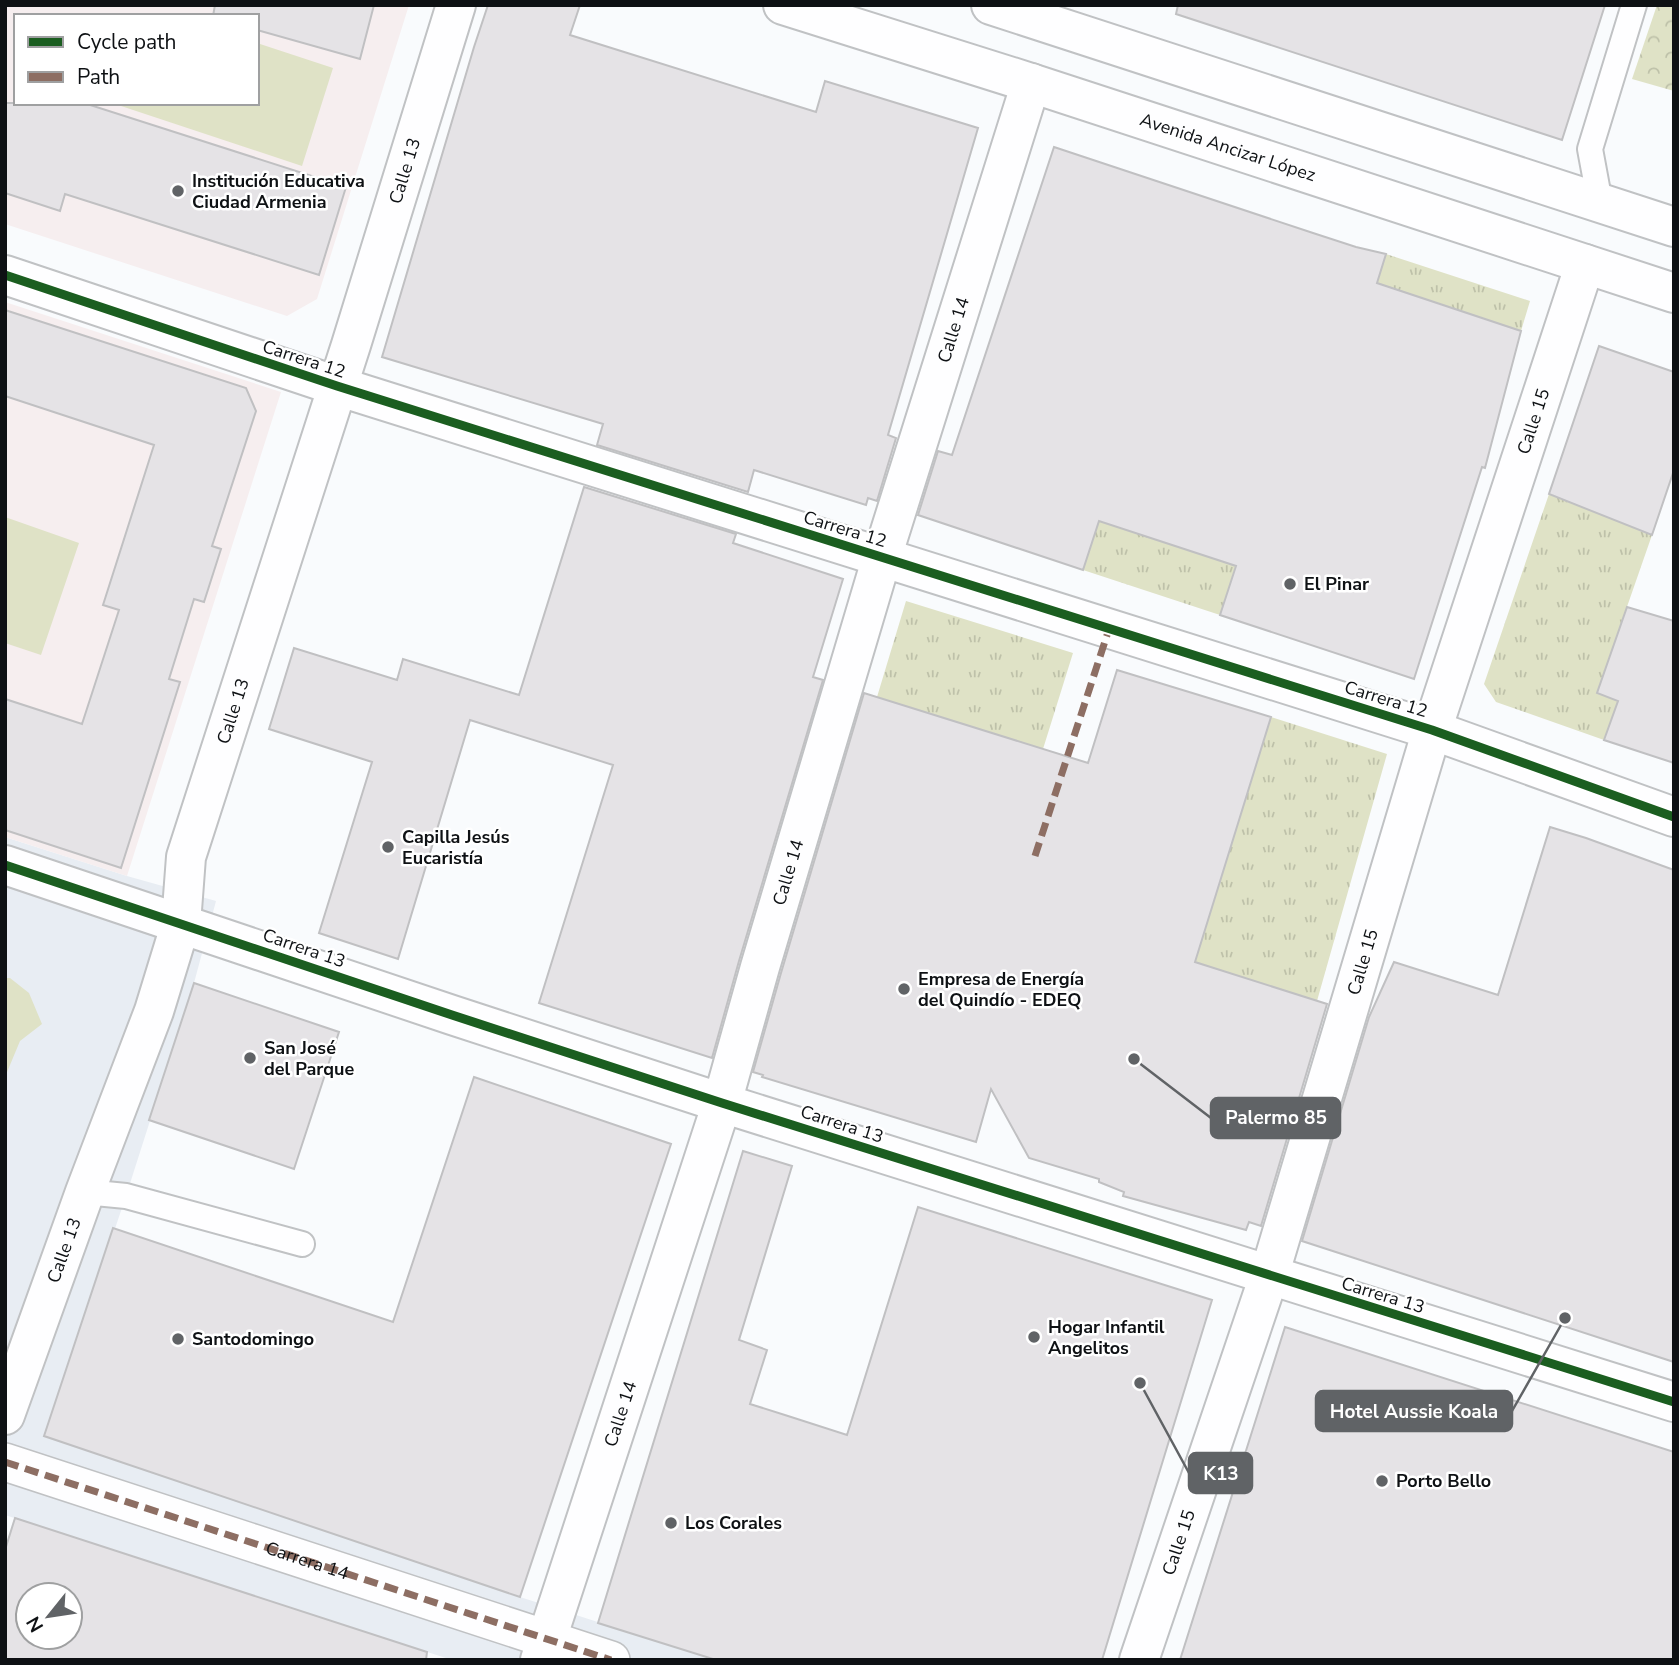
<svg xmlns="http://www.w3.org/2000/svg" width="1679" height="1665" font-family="'Nunito Sans',sans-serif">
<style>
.built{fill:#e8edf3}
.education{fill:#f6eeef;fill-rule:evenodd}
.grass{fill:url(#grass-tufts)}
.forest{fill:url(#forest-crowns)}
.garden{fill:#dfe2c6}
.building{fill:#e5e3e6;stroke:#c0c0c2;stroke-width:2;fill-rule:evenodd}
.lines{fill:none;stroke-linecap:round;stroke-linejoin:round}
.service-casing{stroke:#c0c2c4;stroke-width:28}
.pedestrian-casing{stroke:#c0c2c4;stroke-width:40}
.minor-casing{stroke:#c0c2c4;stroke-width:42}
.tertiary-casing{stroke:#c0c2c4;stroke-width:42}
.secondary-casing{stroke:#c0c2c4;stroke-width:42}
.service{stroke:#fefeff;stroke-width:24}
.pedestrian{stroke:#fefeff;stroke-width:37}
.minor{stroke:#fefeff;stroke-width:38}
.tertiary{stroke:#fefeff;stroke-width:38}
.secondary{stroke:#fefeff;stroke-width:38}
.quiet{stroke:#8d6e63;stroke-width:7;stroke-dasharray:14 7;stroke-linecap:butt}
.cycleway-casing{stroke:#fff;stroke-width:13}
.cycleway{stroke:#1b5e20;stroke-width:9}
.poi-dot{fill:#606366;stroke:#fff;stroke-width:2.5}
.labels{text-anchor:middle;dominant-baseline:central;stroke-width:5;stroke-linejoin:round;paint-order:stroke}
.street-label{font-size:18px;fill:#0e1114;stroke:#fff}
.poi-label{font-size:18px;font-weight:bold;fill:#0e1114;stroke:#fff;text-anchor:start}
.leader{fill:none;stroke:#606366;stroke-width:2.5}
.callout-dot{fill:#606366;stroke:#fff;stroke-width:2.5}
.callout{fill:#606366;stroke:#606366;stroke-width:2.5}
.callout-label{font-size:19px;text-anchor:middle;font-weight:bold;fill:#fff}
</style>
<defs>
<pattern id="grass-tufts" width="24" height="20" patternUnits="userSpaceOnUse" patternTransform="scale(1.75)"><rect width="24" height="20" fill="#dfe2c6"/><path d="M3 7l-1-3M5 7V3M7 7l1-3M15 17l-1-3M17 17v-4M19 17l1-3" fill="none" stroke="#bec1a9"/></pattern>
<pattern id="forest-crowns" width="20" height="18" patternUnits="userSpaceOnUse" patternTransform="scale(1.75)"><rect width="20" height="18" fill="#dfe2c6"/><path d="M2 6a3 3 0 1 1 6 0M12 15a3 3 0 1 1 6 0" fill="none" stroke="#bec1a9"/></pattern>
</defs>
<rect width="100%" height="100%" fill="#f9fbfd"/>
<path class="built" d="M5,837L127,876L216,901L194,983L126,1196L45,1436L520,1597L716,1660H452L5,1515Z"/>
<path class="education" d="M5,5H409L317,299L287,316L5,224ZM16,16H257V103H16Z
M5,302L281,392L127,876L5,837Z"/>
<path class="grass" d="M1386,254L1530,301L1521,331L1427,300L1349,372Z
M1549,494L1652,535L1597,693L1618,701L1604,740L1496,702L1484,684Z
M1191,496L1251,517L1220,615L1083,570L1099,521L1175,546Z
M906,601L1073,653L1043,749L877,697Z
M1271,717L1387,754L1317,1001L1195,962Z"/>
<path class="forest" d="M1657,5H1674V91L1632,79Z"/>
<path class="garden" d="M257,43L333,68L302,166L112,103H257Z
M5,517L79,543L41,655L5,643Z
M5,978H10L29,993L42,1024L20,1041L5,1077Z"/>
<path class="building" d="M215,5H374L360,59L257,30V16H213Z
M488,5H580L570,35L816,112L825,81L978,128L888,435L896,438L877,501L868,498L866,505L754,470L748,492L597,445L603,424L382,357L474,47Z
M1178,5H1605L1562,140L1176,14Z
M5,103H84L346,187L319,275L65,194L60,211L5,193Z
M1054,147L1313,233L1356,247L1386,254L1377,283L1521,331L1485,468L1482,467L1414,679L1220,615L1236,566L1099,521L1083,570L918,515L938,451L952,455Z
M5,310L246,388L256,411L212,546L221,549L204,602L194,599L169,679L180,682L121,868L5,830V699L82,724L119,610L103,605L154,445L5,396Z
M1599,346L1674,372V470L1652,535L1549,494Z
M584,487L736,534L733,543L843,579L813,677L823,680L739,961L712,1058L539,1003L613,765L470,720L398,959L319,933L372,762L269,729L294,648L397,680L403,659L519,695Z
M1627,607L1674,621V763L1604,740L1618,701L1597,693Z
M1117,670L1271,717L1195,962L1327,1004L1261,1226L1249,1222L1246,1230L1123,1196L1124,1192L1099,1182V1179L1029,1158L991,1089L976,1142L762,1077L763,1075L753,1072L781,973L864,693L1088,763Z
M1550,827L1586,838L1674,870V1362L1302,1241L1369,1017L1394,962L1498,995Z
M194,983L339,1032L294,1169L149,1120Z
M474,1077L671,1144L520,1597L44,1436L113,1228L393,1322Z
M743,1151L792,1166L739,1340L767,1350L750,1404L788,1416L847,1435L918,1207L1212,1300L1102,1660H716L598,1623Z
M1285,1327L1674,1452V1660H1180Z
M15,1518L427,1652L426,1660H5V1550ZM28,1595H70V1637H28Z"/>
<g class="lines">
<defs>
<path id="service" d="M1600,203L1590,149L1634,5
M85,1192L126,1196L302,1244"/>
<g id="pedestrian">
<path id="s1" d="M5,1462L611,1660"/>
</g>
<g id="minor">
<path d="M5,275L337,386L1432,730L1674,817"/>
<path id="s2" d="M5,1415L85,1192L154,1011L181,923L186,857L351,345L456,5"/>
<path id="s3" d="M540,1660L722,1103L760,967L882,557L1031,83"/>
<path id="s4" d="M1139,1660L1269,1276L1432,730L1585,264"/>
</g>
<path id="tertiary" d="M5,865L452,1015L722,1103L1674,1402"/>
<g id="secondary">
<path id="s5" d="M783,5L1031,83L1674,293"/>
<path d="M991,5L1674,227"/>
</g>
</defs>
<use href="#service" class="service-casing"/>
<use href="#pedestrian" class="pedestrian-casing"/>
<use href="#minor" class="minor-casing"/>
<use href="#tertiary" class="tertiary-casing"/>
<use href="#secondary" class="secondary-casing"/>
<use href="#service" class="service"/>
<use href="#pedestrian" class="pedestrian"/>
<use href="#minor" class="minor"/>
<use href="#tertiary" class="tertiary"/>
<use href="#secondary" class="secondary"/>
<path class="quiet" d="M1035,856L1109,629
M5,1462L611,1660"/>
<defs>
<path id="cycleway" d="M5,275L337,386L1432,730L1674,817
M5,865L452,1015L722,1103L1674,1402"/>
</defs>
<use href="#cycleway" class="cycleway-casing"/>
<use href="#cycleway" class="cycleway"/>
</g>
<g class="poi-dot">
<circle cx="178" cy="191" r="7"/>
<circle cx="1290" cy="584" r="7"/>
<circle cx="388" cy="847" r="7"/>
<circle cx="904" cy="989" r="7"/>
<circle cx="250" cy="1058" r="7"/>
<circle cx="1034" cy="1337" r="7"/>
<circle cx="178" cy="1339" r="7"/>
<circle cx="1382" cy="1481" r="7"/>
<circle cx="671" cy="1523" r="7"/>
</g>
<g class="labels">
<g class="street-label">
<text stroke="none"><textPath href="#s5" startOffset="467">Avenida Ancizar López</textPath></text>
<text stroke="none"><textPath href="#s2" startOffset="1309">Calle 13</textPath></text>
<text stroke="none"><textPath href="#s3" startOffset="1393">Calle 14</textPath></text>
<text transform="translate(304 359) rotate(18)">Carrera 12</text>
<text stroke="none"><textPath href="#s4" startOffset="1300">Calle 15</textPath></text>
<text transform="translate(845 529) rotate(17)">Carrera 12</text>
<text transform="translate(1386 699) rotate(17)">Carrera 12</text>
<text stroke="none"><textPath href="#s2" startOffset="742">Calle 13</textPath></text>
<text stroke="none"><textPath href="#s3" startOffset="826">Calle 14</textPath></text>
<text transform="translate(304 948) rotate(19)">Carrera 13</text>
<text stroke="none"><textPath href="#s4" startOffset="733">Calle 15</textPath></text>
<text transform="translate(842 1124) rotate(18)">Carrera 13</text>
<text stroke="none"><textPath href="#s2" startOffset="175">Calle 13</textPath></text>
<text transform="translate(1383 1295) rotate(17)">Carrera 13</text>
<text stroke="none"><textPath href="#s3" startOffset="259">Calle 14</textPath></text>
<text stroke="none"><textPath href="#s4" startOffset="124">Calle 15</textPath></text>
<text stroke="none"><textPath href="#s1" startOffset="318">Carrera 14</textPath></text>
</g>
<g class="poi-label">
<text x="192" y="181">Institución Educativa<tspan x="192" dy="21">Ciudad Armenia</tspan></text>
<text x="1304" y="584">El Pinar</text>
<text x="402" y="837">Capilla Jesús<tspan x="402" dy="21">Eucaristía</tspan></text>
<text x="918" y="979">Empresa de Energía<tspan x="918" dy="21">del Quindío - EDEQ</tspan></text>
<text x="264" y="1048">San José<tspan x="264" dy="21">del Parque</tspan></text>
<text x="1048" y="1327">Hogar Infantil<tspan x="1048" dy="21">Angelitos</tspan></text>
<text x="192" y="1339">Santodomingo</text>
<text x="1396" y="1481">Porto Bello</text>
<text x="685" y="1523">Los Corales</text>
</g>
</g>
<path class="leader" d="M1134 1059L1211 1118M1565 1318L1512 1411M1140 1383L1189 1473"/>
<g class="callout-dot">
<circle cx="1134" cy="1059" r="7"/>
<circle cx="1565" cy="1318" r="7"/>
<circle cx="1140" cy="1383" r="7"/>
</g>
<g class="callout">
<rect x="1211" y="1098" width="129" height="40" rx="7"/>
<rect x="1316" y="1391" width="196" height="40" rx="7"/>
<rect x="1189" y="1453" width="63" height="40" rx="7"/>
</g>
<g class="callout-label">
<text x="1276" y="1124">Palermo 85</text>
<text x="1414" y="1418">Hotel Aussie Koala</text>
<text x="1221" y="1480">K13</text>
</g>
<rect width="1679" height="1665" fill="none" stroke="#0e1114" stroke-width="14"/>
<rect x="14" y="14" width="245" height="91" fill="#ffffff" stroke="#9fa0a1" stroke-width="2"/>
<rect x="28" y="37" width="35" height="10" fill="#1b5e20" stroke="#9fa0a1" stroke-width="2"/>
<text x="77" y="49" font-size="21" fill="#0e1114">Cycle path</text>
<rect x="28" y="72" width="35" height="10" fill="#8d6e63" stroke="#9fa0a1" stroke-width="2"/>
<text x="77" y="84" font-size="21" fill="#0e1114">Path</text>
<g transform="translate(49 1616) rotate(240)"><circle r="33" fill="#ffffff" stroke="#9fa0a1" stroke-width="2"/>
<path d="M0-5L12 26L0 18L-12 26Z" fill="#606366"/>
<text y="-10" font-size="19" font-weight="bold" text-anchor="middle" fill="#0e1114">N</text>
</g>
</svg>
